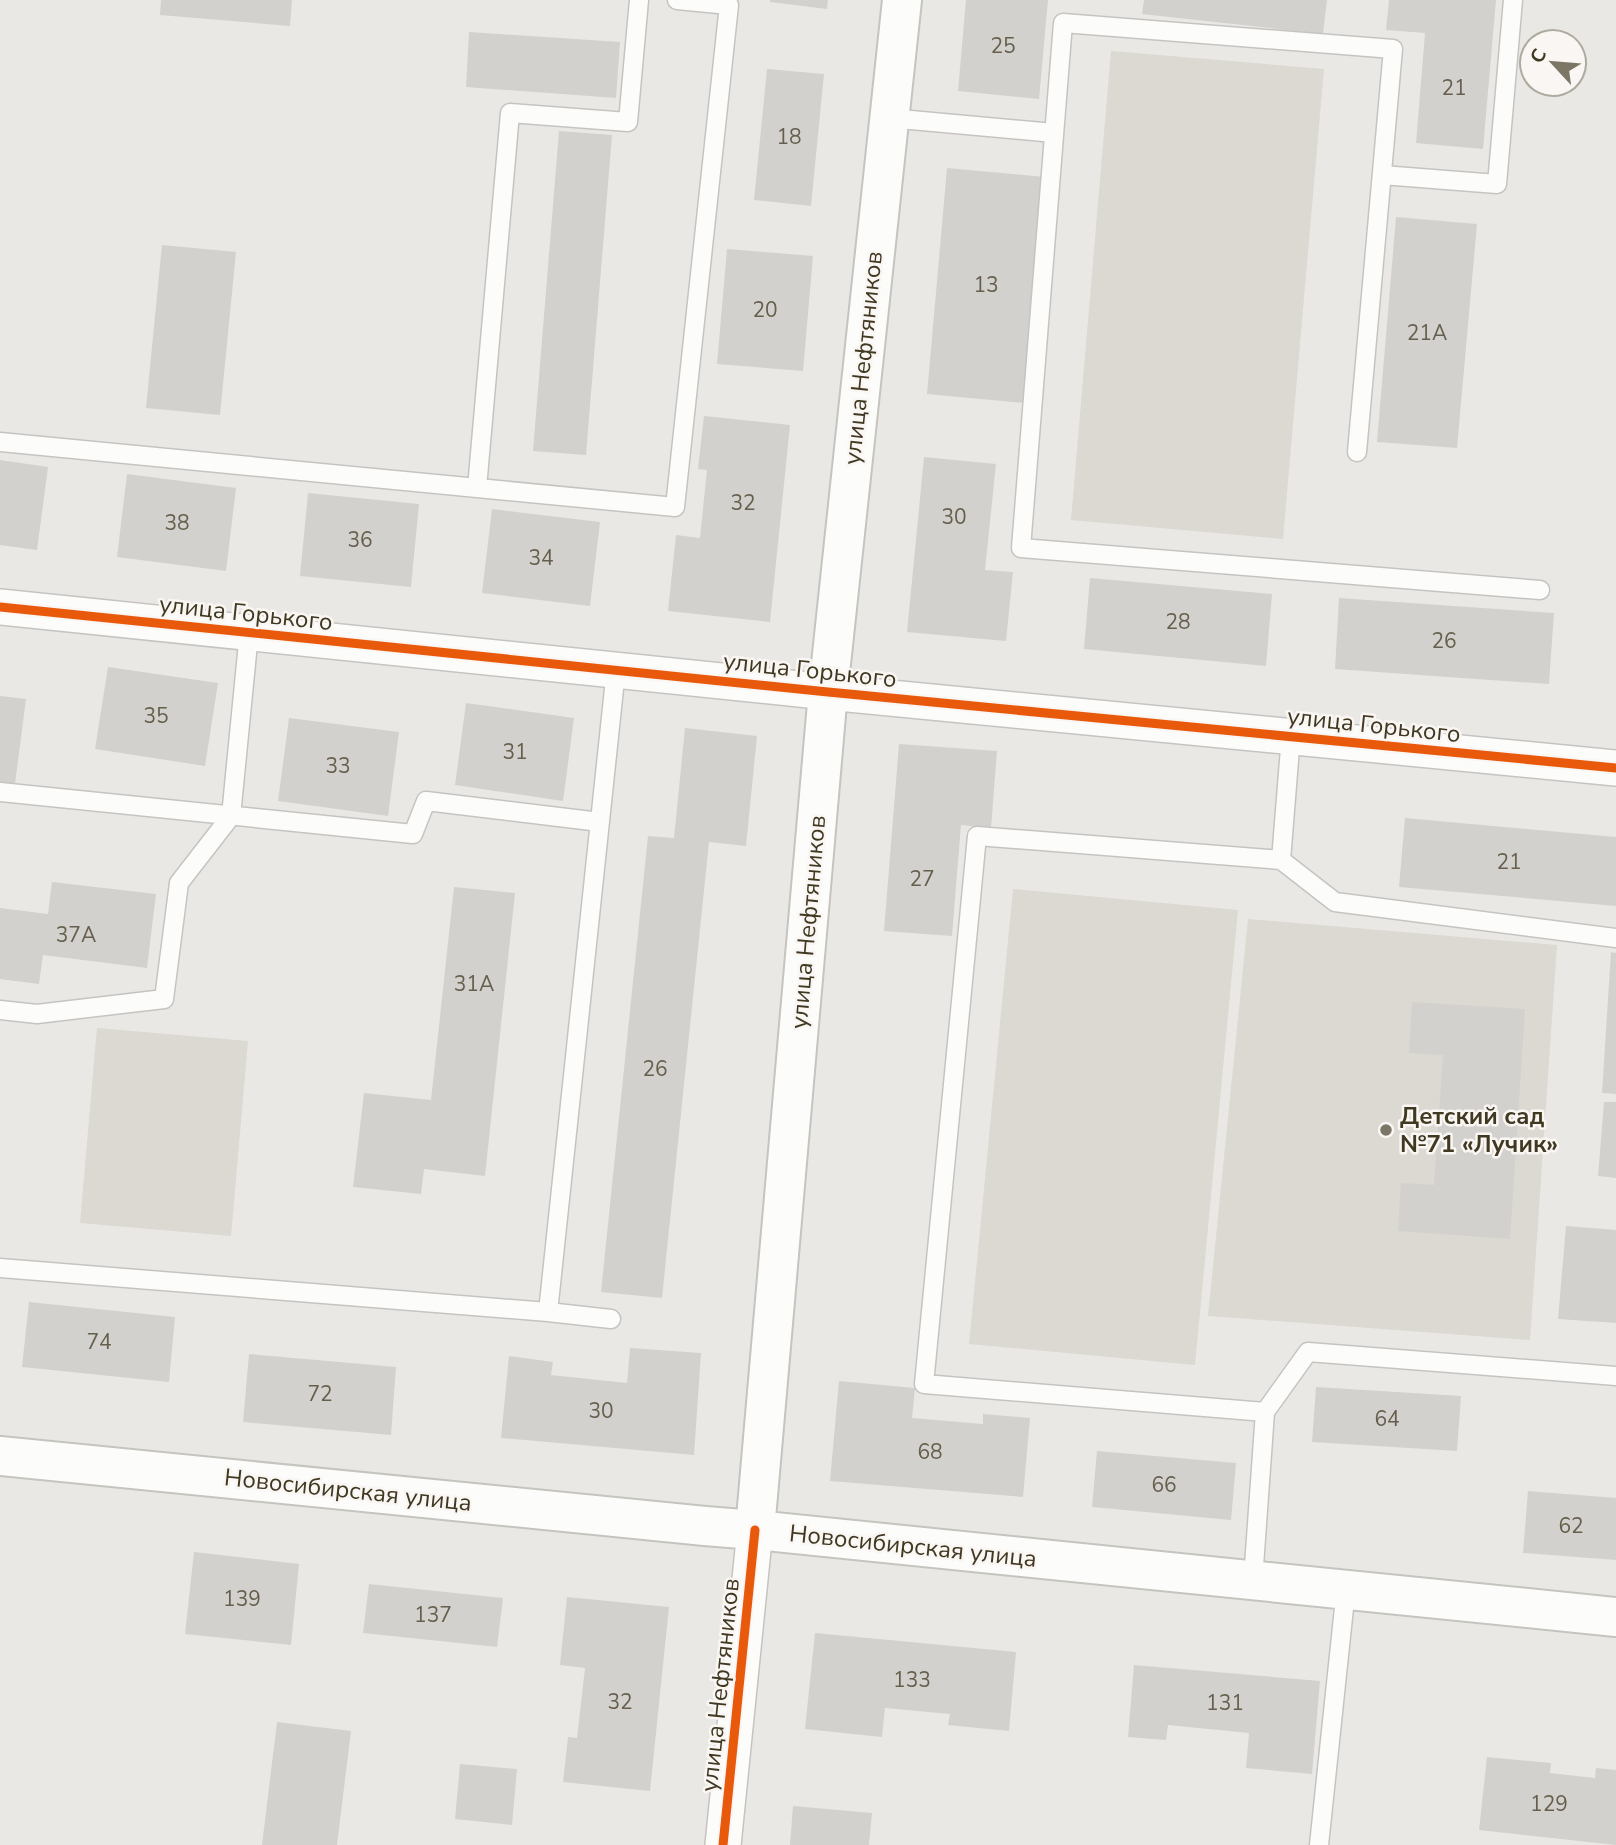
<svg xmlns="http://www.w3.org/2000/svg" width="1616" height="1845" font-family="'Nunito Sans',sans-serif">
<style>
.built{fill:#dcd8d2}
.building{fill:#d3d1cd}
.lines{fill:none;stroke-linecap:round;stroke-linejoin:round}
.lane-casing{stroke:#c6c4c1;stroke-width:21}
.street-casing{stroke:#c6c4c1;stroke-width:38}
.secondary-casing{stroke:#c6c4bf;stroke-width:42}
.lane{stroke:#fcfcfb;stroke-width:18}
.street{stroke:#fcfcfb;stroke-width:35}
.secondary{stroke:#fcfcfb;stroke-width:38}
.cycleway-casing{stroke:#f9f6f3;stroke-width:13}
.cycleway{stroke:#e8590c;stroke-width:9}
.poi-dot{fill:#7c7666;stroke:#f9f6f3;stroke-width:2.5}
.labels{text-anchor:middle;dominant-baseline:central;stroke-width:5;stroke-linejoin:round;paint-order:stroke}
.number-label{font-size:21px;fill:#665f4d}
.street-label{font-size:24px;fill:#403821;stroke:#f9f6f3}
.poi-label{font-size:24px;font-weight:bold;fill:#403821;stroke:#f9f6f3;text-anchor:start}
</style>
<rect width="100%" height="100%" fill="#eae8e5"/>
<path class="built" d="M1111,51L1324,69L1283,539L1071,520Z
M1013,889L1238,910L1195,1365L969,1344Z
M1248,919L1557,945L1530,1340L1208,1316Z
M97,1028L248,1041L231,1236L80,1223Z"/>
<path class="building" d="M161,0H292L290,26L160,15Z
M770,0H828L827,9L770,2Z
M966,0H1048L1039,99L958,91Z
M1144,0H1327L1323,34L1142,14Z
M1389,0H1496L1483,149L1416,143L1425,33L1386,30Z
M469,32L620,42L616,98L466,87Z
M767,69L824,74L811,206L754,200Z
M559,131L612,135L586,455L533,451Z
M947,168L1045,177L1024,403L927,394Z
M1396,217L1477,224L1457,448L1377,442Z
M162,245L236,252L220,415L146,408Z
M727,249L813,256L803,371L717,364Z
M704,416L790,425L770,622L668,611L676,535L700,538L707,470L698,469Z
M924,457L996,464L985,570L1013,572L1006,641L907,632Z
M0,460L48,467L37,550L0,545Z
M127,474L236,488L226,571L117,557Z
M308,493L419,504L411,587L300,576Z
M492,509L600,522L590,606L482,593Z
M1090,578L1272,594L1266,666L1084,649Z
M1339,598L1554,613L1549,684L1335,669Z
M108,667L218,683L205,766L95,749Z
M0,696L26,699L15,784L0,782Z
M466,703L574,718L563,801L455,785Z
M289,718L399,732L388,816L278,801Z
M685,728L757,736L746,846L709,842L662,1298L601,1292L648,836L674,838Z
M899,744L997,751L991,828L961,825L952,936L884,931Z
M1405,818L1616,837V906L1399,887Z
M52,882L156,894L147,968L43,955L39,984L0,979V908L48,914Z
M454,887L515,893L485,1176L424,1169L421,1194L353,1187L364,1093L431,1100Z
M1611,952L1616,953V1094L1602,1093Z
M1412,1002L1525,1009L1510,1239L1398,1231L1401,1183L1434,1185L1443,1055L1409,1053Z
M1604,1102H1616V1178L1598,1176Z
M1566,1226L1616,1230V1323L1558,1319Z
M29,1302L175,1317L169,1382L22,1367Z
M630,1348L701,1353L694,1455L501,1438L509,1356L553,1362L551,1375L627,1383Z
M249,1354L396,1367L391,1435L243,1422Z
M839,1381L915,1388L912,1418L983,1424V1414L1030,1418L1023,1497L830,1481Z
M1316,1387L1461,1396L1457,1451L1312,1442Z
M1097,1451L1236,1463L1231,1520L1092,1507Z
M1528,1491L1616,1498V1560L1523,1553Z
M194,1552L299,1564L291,1645L185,1634Z
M369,1584L503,1598L497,1647L363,1633Z
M567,1597L669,1607L650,1791L563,1782L568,1737L577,1738L585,1668L560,1665Z
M815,1633L1016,1652L1009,1731L948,1725L950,1714L885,1708L882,1737L805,1729Z
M1134,1665L1320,1681L1312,1774L1246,1768L1249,1733L1168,1725L1166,1740L1128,1737Z
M277,1722L351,1731L337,1845H262Z
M1487,1757L1551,1763L1550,1773L1595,1778L1596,1768L1616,1770V1845L1479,1830Z
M460,1764L517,1769L512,1825L455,1819Z
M793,1806L872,1813L869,1845H790Z"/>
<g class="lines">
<defs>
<path id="lane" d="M889,118L1054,133
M1382,175L1497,184L1513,0
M0,442L675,507L729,5L677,0
M1357,452L1393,49L1063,23L1021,548L1540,590
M477,488L510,113L628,122L639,0
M1291,736L1281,860L977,836L924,1384L1265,1412L1308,1352L1616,1376
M0,792L413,834L426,801L600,822
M1281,860L1335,902L1616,938
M0,1010L37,1014L164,999L179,883L231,816L249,633
M0,1268L548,1312L611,1319
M548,1312L616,670
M1253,1580L1265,1412
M1319,1845L1346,1589"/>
<path id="street" d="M0,607L828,692L1616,768
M723,1845L755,1530"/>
<path id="secondary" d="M0,1456L705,1526L755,1530L1616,1617
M755,1530L828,692L902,0"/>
</defs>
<use href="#lane" class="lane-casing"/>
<use href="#street" class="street-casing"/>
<use href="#secondary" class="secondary-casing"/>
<use href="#lane" class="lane"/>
<use href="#street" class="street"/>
<use href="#secondary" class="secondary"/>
<defs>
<path id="cycleway" d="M0,607L828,692L1616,768
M723,1845L755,1530"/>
</defs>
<use href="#cycleway" class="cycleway-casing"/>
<use href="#cycleway" class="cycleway"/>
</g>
<circle class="poi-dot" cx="1386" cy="1130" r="7"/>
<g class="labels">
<g class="number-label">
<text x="1003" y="46">25</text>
<text x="1454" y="88">21</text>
<text x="789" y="137">18</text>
<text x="986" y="285">13</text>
<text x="765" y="310">20</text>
<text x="1427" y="333">21А</text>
<text x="743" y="503">32</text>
<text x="954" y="517">30</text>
<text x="177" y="523">38</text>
<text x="360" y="540">36</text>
<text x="541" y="558">34</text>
<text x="1178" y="622">28</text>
<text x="1444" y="641">26</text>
<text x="156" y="716">35</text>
<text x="515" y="752">31</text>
<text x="338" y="766">33</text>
<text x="1509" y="862">21</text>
<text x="922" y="879">27</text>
<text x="76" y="935">37А</text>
<text x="474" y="984">31А</text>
<text x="655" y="1069">26</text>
<text x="99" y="1342">74</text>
<text x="320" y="1394">72</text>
<text x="601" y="1411">30</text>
<text x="1387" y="1419">64</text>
<text x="930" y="1452">68</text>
<text x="1164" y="1485">66</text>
<text x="1571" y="1526">62</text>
<text x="242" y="1599">139</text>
<text x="433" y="1615">137</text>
<text x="912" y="1680">133</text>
<text x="620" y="1702">32</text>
<text x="1225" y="1703">131</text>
<text x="1549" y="1804">129</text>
</g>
<g class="street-label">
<text transform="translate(863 358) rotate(-84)">улица Нефтяников</text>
<text transform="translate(246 613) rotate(6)">улица Горького</text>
<text transform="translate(810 670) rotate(6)">улица Горького</text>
<text transform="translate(1374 725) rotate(6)">улица Горького</text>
<text transform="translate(808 922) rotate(-85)">улица Нефтяников</text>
<text transform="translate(348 1490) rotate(6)">Новосибирская улица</text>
<text transform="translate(913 1546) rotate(6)">Новосибирская улица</text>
<text transform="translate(720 1685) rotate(-84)">улица Нефтяников</text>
</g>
<g class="poi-label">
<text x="1400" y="1116">Детский сад<tspan x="1400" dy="28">№71 «Лучик»</tspan></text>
</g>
</g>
<g transform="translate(1553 63) rotate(296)"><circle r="33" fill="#f9f6f3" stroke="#afaa9f" stroke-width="2"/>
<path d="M0-5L12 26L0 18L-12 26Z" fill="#7c7666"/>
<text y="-10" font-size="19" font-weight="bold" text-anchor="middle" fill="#403821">С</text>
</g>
</svg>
